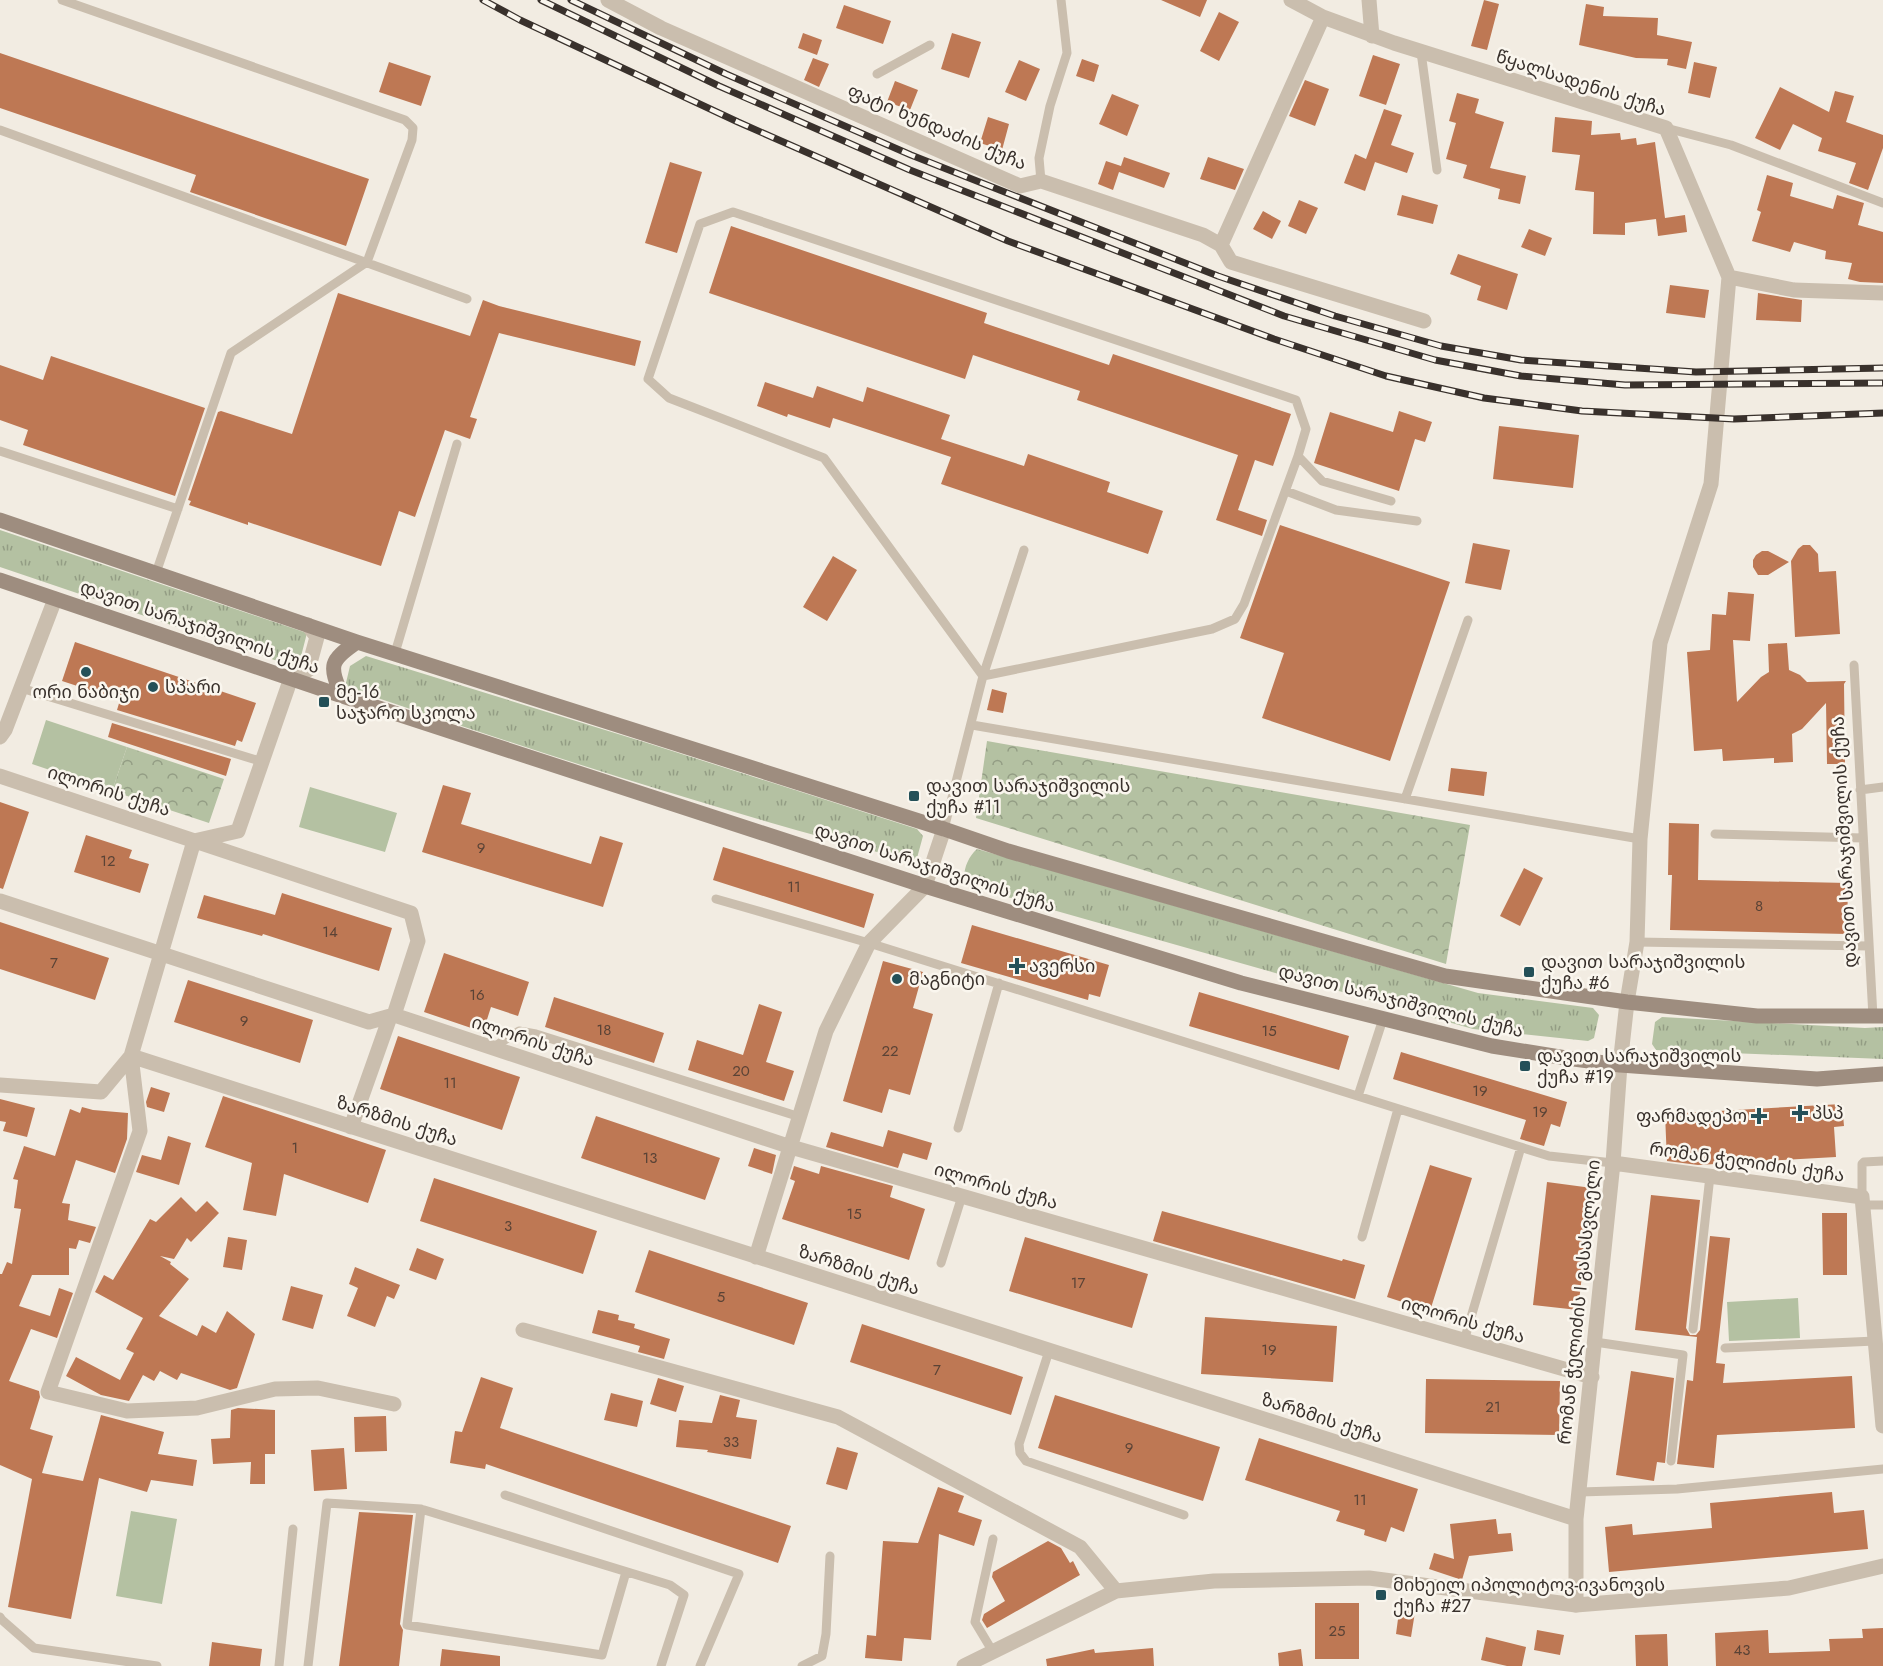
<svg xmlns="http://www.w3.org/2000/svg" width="1883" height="1666" font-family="Jost,'Noto Sans Georgian',sans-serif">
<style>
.grass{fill:url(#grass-tufts)}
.park{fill:url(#park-crowns)}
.garden{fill:#b4c1a2}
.building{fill:#be7854}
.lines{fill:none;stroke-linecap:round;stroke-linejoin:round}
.service{stroke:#cabeae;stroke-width:9}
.minor{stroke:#cabeae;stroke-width:15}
.tertiary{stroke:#cabeae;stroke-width:15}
.secondary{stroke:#9e8d7f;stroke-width:15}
.rail-casing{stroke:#39312c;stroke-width:7}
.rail{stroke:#faf6ee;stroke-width:4.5;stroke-dasharray:14;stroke-linecap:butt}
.poi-dot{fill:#245058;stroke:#faf6ee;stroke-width:2}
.labels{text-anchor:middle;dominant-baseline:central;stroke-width:5;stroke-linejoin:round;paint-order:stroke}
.number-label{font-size:15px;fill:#5a4336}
.street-label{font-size:18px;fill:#39312c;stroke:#faf6ee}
.poi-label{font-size:18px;fill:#39312c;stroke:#faf6ee;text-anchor:start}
</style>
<defs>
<pattern id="grass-tufts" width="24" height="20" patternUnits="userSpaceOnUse" patternTransform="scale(1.5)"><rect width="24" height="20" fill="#b4c1a2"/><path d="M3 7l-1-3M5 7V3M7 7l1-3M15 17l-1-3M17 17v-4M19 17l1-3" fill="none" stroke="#939d84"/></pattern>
<pattern id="park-crowns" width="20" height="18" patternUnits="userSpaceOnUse" patternTransform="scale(1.5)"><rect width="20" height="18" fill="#b4c1a2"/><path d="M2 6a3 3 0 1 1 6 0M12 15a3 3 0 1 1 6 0" fill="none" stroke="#939d84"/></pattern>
</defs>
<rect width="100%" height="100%" fill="#f2ece2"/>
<path class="grass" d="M0,530L307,633L298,668L0,567Z
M366,656L644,742L917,829L923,836L917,858L909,860C719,812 532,750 345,687L350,666Z
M977,849L1478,993L1593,1008L1599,1015L1594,1038L1588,1041L1473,1029L965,885C962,872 967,858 977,849Z
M1662,1017L1865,1028L1883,1027V1059L1656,1050L1652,1044L1655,1022Z"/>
<path class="park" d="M987,741L1470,825L1446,964L976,818Z
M127,747L224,779L209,823L112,791Z"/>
<path class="garden" d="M46,720L127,747L112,791L32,764Z
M310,787L397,813L385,852L299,827Z
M1798,1298L1800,1338L1729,1341L1727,1302Z
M131,1511L177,1519L162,1604L116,1596Z"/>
<path class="building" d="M1161,0H1207L1200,17Z
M1484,0L1499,4L1487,50L1471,46Z
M1586,4L1604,7L1603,16L1658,18L1657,35L1692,42L1686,69L1667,65L1668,59L1636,58L1579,45Z
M844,5L891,21L883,44L836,28Z
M1219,12L1239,22L1219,61L1200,51Z
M803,33L822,40L817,55L798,48Z
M952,33L981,42L969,78L941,69Z
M0,53L369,179L346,246L190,192L196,175L0,108Z
M1373,55L1400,64L1386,105L1359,96Z
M813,58L829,64L819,87L804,80Z
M1082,59L1099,65L1094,82L1076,76Z
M1019,60L1040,69L1026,101L1005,92Z
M389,62L431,76L421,106L379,92Z
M1694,62L1717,67L1710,98L1688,93Z
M1305,80L1329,89L1315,126L1289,116Z
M895,81L918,90L910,110L887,102Z
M1780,87L1829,112L1835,91L1854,96L1846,122L1883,135V148L1868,190L1849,183L1856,163L1818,151L1822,138L1793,124L1780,150L1755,138Z
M1457,93L1479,99L1475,113L1504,122L1490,168L1526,176L1520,204L1498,199L1500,189L1463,178L1467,165L1446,159L1456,123L1449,121Z
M1112,94L1139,105L1127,136L1099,124Z
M1384,109L1402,115L1391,145L1414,153L1407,173L1375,162L1365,191L1344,183L1355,154L1366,159Z
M988,117L1009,124L1002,150L980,143Z
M1555,117L1592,121L1591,135L1620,133L1621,140L1636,138L1637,145L1655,142L1665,218L1685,215L1687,232L1658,236L1656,219L1625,223V235L1593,234L1594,192L1575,190L1580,155L1552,152Z
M1124,157L1170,173L1164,188L1119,172L1113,190L1098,184L1106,161L1121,166Z
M1208,157L1244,169L1235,190L1200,179Z
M670,162L702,172L677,253L645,243Z
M1767,175L1793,183L1790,196L1833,209L1837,195L1864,203L1858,225L1883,232V283L1860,282L1848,279L1852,263L1825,259L1826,251L1794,242L1790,252L1752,241L1761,212L1757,210Z
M1402,195L1438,205L1433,224L1397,215Z
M1299,200L1318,208L1306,234L1288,226Z
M1263,211L1281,221L1272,239L1253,229Z
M731,226L987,313L984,323L1109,365L1113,354L1291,414L1273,466L1255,460L1238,510L1267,520L1262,536L1216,520L1238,455L1077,400L1080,391L973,355L965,379L709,293Z
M1529,229L1552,238L1545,256L1521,247Z
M1458,254L1518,274L1507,310L1477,300L1481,286L1450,274Z
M1670,285L1709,290L1705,318L1666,313Z
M338,293L470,336L483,300L499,306L641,341L635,366L499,333L470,417L477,419L470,439L445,430L415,517L399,511L381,566L248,522V525L189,505L191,501L188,500L218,412L221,411L292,434Z
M1758,293L1802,300L1801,322L1756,320Z
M51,356L205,408L175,496L23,445L28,430L0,420V365L43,380Z
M765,382L813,398L817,386L863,402L867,387L950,415L941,439L1024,466L1028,454L1110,482L1107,492L1163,511L1148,554L941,484L951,457L833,418L830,428L788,414L787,417L757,406Z
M1399,411L1432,422L1425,442L1415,439L1399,491L1314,463L1330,412L1393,432Z
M1499,426L1579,435L1573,488L1493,479Z
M1280,525L1450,582L1390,761L1262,718L1284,653L1240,638Z
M1473,543L1510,550L1501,590L1465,583Z
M1803,545H1810L1818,554L1819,572L1836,571L1840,634L1795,637L1791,561L1798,549Z
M1762,551H1768L1789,562L1768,575H1758L1753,567V560L1756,555Z
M833,556L857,570L827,621L803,607Z
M1728,592L1754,594L1750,641L1733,640L1737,702L1761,677L1769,672L1768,644L1787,643L1789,670L1800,675L1807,682L1846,681L1844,684L1845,764H1827L1826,703L1802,729L1792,734L1793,762L1774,763V758L1723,761L1722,749L1694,751L1687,652L1710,650L1712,614L1726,615Z
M75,642L256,703L242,742L237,740L235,746L117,710L120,700L62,681Z
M992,689L1007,693L1003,713L987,710Z
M112,723L231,759L226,776L108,737Z
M1451,768L1487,772L1484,796L1448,791Z
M443,785L471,793L461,824L591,864L600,836L623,843L603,907L422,852Z
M0,802L29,812L3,889L0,888Z
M1669,823L1699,824L1698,880L1848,883L1847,934L1670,930L1672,875H1668Z
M86,835L132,850L129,858L149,864L140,893L74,872Z
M723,847L874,894L864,928L713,880Z
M1524,868L1543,878L1520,926L1500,916Z
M282,893L392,928L379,971L263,934L262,936L197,918L204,895L275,915Z
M0,922L109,958L95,1000L0,969Z
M972,925L1109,965L1100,997L1089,994L1088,1000L961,963Z
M444,953L529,982L518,1016L491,1007L483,1032L424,1012Z
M883,961L923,972L913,1008L933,1014L910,1095L889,1089L882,1113L843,1101Z
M188,980L313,1020L300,1063L174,1022Z
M1199,992L1349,1036L1339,1070L1189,1026Z
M554,997L664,1033L654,1063L545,1027Z
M759,1004L782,1012L766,1062L794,1071L784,1101L688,1070L697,1040L743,1055Z
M398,1036L520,1077L502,1130L380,1089Z
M1401,1052L1567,1102L1560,1127L1551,1124L1544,1146L1520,1139L1526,1120L1393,1079Z
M151,1087L170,1093L164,1112L147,1107L146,1102Z
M223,1096L386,1150L368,1203L284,1174L276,1216L243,1210L252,1163L205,1147Z
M0,1099L35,1108L27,1137L3,1131L6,1122L0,1121Z
M1842,1104L1844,1126L1834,1127L1836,1157L1698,1165L1667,1161L1665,1114Z
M82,1107L93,1110L128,1113L127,1139L115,1173L76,1160L62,1203L70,1204L68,1220L96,1227L90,1243L79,1240L76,1249L69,1248V1275H32L19,1306L50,1316L59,1288L73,1293L57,1338L31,1329L9,1381L39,1391L40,1397L30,1429L53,1436L42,1473L83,1481L101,1415L164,1432L158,1454L197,1460L193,1486L151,1480L147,1492L99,1478L71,1619L8,1607L32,1479L0,1465V1274H2L7,1262L12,1264L21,1209L14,1208L18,1180L13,1179L24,1146L55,1156L70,1109L80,1113Z
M596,1116L720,1158L705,1200L581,1158Z
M888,1130L932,1143L927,1160L903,1153L898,1168L826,1147L831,1132L883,1147Z
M168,1136L191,1143L179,1185L136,1172L142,1155L161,1160Z
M754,1148L776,1155L772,1174L748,1166Z
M1430,1165L1472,1178L1430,1311L1387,1297Z
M794,1166L819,1174L821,1166L893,1186L890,1197L925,1209L909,1260L782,1219L795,1181L790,1179Z
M434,1178L597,1231L583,1274L420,1221Z
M1547,1182L1592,1188L1578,1310L1533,1305Z
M1651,1195L1700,1200L1686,1328L1690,1335H1696L1700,1330L1710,1236L1730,1238L1716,1363L1725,1364L1723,1383L1852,1376L1855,1428L1717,1435L1714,1468L1677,1464L1687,1380L1693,1381L1697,1337L1635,1330Z
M181,1197L196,1212L207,1201L219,1213L191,1242L187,1238L174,1259L160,1256L171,1262L170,1264L189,1279L159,1316L197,1336L202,1325L216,1333L227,1311L255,1334L237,1388L230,1390L181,1373L177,1380L160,1371L154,1381L143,1375L129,1401L101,1395L66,1376L76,1357L120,1380L134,1353L126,1349L143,1318L95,1292L104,1275L113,1280L150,1219L156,1222Z
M1162,1211L1342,1261L1343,1259L1365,1265L1355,1299L1153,1241Z
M1822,1213H1847V1275H1823Z
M228,1237L247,1240L242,1270L223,1267Z
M1025,1237L1148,1274L1132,1328L1009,1291Z
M417,1248L444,1259L436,1280L409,1270Z
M649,1250L808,1303L794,1345L635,1292Z
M355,1267L400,1285L394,1299L387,1296L375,1327L347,1316L358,1288L349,1284Z
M291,1286L323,1295L313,1329L282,1320Z
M598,1310L619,1315L618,1320L635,1324L634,1328L670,1339L664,1359L638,1352L640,1346L592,1333Z
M1205,1317L1337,1326L1333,1382L1201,1374Z
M862,1324L1023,1377L1011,1415L850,1362Z
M1631,1371L1674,1378L1665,1463L1657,1462L1654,1481L1616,1475Z
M481,1377L513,1388L500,1428L791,1526L778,1563L486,1464L485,1469L450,1463L455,1431L462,1432Z
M658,1378L684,1386L676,1412L650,1404Z
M1426,1379L1560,1381L1559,1435L1425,1433Z
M611,1393L643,1401L637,1427L604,1420Z
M720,1395L740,1400L736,1417L757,1420L751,1459L707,1452L708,1450L676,1447L679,1420L712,1423Z
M1055,1395L1220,1447L1203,1501L1038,1448Z
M238,1408L275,1410V1454H265V1484H250L251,1462L213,1464L211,1439L230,1438L231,1410Z
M386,1416L387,1451L355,1452L354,1417Z
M1259,1438L1418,1489L1404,1532L1391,1527L1386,1542L1364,1535L1365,1530L1336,1521L1340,1511L1245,1480Z
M837,1447L858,1453L847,1490L826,1484Z
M344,1448L347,1489L314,1491L311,1450Z
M938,1487L964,1496L958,1512L982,1520L974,1546L939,1534L931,1640L904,1638L902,1661L865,1658L867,1635L876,1636L883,1541L918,1543Z
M1832,1492L1834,1513L1864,1510L1868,1549L1609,1572L1605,1527L1632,1524L1633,1535L1712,1528L1710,1503Z
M359,1512L413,1515L400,1624L403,1630L399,1666H339Z
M1496,1519L1498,1534L1511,1533L1513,1551L1469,1556L1462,1580L1429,1569L1434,1553L1454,1559L1450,1524Z
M1048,1541L1061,1548L1070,1563L1073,1561L1080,1575L987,1628L982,1620L984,1614L1005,1601L992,1577L993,1572Z
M1315,1603H1359V1659H1315Z
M1400,1604L1416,1606L1411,1637L1396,1634Z
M1883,1628V1666H1716L1715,1633L1768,1630L1769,1653L1830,1651L1829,1639L1863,1638L1862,1629Z
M1537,1630L1564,1635L1560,1655L1534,1650Z
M1667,1634L1668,1666H1636L1635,1635Z
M1486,1637L1526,1647L1522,1666H1507L1481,1660Z
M212,1642L262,1649L260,1666H209Z
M1153,1648L1154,1666H1047L1046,1659L1094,1649L1095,1653Z
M442,1649L500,1656V1666H440Z
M1301,1649L1303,1666H1279L1278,1653Z"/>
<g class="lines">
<path class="service" d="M62,0L405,120L413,128L412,140L367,262L231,353L156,573
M1421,52L1437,170
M877,74L930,45
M1666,128L1731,145L1883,203
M0,130L467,299
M1041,181L1039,158L1050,106L1067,53L1061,0
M733,212L1296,400L1306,429L1298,456L1244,604L1235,619L1212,629L983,676L824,458L669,398L648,379L700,224Z
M0,451L178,509
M1298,456L1322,481L1391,501
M1286,491L1336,510L1417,521
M395,653L457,444
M1854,665L1873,1017
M21,688L263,762
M972,725L1640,839
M1860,790L1883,787
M1405,799L1468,620
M944,829L983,676L1024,550
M1715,834L1863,838
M716,899L869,943L1549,1156L1613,1163
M1637,942L1868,946
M492,1048L519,1031L536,1034L800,1117
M1358,1096L1383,1019
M958,1128L999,983
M1862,1197V1164L1864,1162L1883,1161
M1863,1205H1883
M1362,1237L1398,1109
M941,1263L962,1196
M1693,1329L1710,1176
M1464,1341L1521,1147
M1595,1342L1683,1355L1671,1461
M1725,1348L1875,1341
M1049,1351L1019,1444L1020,1453L1026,1461L1184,1515
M1580,1492L1677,1489L1883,1469
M505,1495L739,1574L700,1666
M421,1509L407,1625L602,1655L626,1572
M993,1539L975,1622L993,1652
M0,1617L2,1620L34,1648L157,1666
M279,1666L293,1529
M308,1666L327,1503L421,1509L670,1585L684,1595L661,1666
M802,1666L822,1656L826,1634L830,1556"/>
<path class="minor" d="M608,0L661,28L1020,186L1041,181L1203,235L1221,245L1231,262L1424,321
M1291,0L1323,17L1394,43L1666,128L1729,277L1711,484L1660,643L1640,839L1637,942L1627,1002L1620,1065L1613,1163L1576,1519V1605
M1369,0L1372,36
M1221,245L1323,17
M1729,277L1794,290L1883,293
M308,625L317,637L308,670L291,678L238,831L194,841L131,1056L140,1131L48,1392L127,1411L197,1408L275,1389L318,1388L394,1404
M0,737L5,730L55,599
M0,776L411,913L418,941L394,1015
M0,901L369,1022L394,1015L791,1147L1592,1377
M131,1056L1576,1519
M0,1085L101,1092L131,1056
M351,1127L390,1017
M1613,1163L1862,1197L1883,1426
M756,1257L826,1031L869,943L925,886L944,829
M523,1330L838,1417L1080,1547L1116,1591"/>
<path class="tertiary" d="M964,1666L1116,1591L1214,1581L1369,1578L1576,1605L1789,1588L1883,1566"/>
<path class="secondary" d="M0,520L357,642L944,829L1008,851L1445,976L1627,1002L1757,1016H1883
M0,580L342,696L925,886L1241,983L1492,1046L1566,1058L1620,1065L1817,1079L1883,1074
M342,696C329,665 329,661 357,642"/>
<defs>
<path id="rail" d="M483,0L520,20L738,122L1008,241L1274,339L1386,376L1484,398L1582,411L1734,419L1883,413
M541,0L719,86L910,170L1284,316L1435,360L1521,376L1625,385L1883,383
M571,0L726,74L911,155L1218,276L1335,316L1441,346L1521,360L1696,372L1883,368"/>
</defs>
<use href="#rail" class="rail-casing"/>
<use href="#rail" class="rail"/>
</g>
<g class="poi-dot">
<circle cx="86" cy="672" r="6"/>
<circle cx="153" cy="687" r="6"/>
<rect x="318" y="696" width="12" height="12" rx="3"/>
<rect x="908" y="790" width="12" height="12" rx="3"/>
<path d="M1014 957h6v6h6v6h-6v6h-6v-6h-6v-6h6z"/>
<rect x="1523" y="966" width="12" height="12" rx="3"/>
<circle cx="897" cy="979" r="6"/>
<rect x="1519" y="1060" width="12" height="12" rx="3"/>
<path d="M1797 1104h6v6h6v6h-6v6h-6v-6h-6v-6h6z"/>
<path d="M1756 1107h6v6h6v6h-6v6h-6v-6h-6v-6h6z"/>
<rect x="1375" y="1589" width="12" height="12" rx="3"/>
</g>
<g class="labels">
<g class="number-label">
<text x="481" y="848">9</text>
<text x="108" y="861">12</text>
<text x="794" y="887">11</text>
<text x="1759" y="906">8</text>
<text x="330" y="932">14</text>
<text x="54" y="963">7</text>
<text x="477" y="995">16</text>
<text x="244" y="1021">9</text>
<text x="604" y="1030">18</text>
<text x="1269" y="1031">15</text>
<text x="890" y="1051">22</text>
<text x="741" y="1071">20</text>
<text x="450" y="1083">11</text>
<text x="1480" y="1091">19</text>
<text x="1540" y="1112">19</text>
<text x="295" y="1148">1</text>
<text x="650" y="1158">13</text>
<text x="854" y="1214">15</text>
<text x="508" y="1226">3</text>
<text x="1078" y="1283">17</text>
<text x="721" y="1297">5</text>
<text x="1269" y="1350">19</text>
<text x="937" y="1370">7</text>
<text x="1493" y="1407">21</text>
<text x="731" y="1442">33</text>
<text x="1129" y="1448">9</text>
<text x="1360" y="1500">11</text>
<text x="1337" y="1631">25</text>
<text x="1742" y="1650">43</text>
</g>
<g class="street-label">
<text transform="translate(1581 83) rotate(18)">წყალსადენის ქუჩა</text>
<text transform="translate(937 127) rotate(23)">ფატი ხუნდაძის ქუჩა</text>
<text transform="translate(200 627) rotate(19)">დავით სარაჯიშვილის ქუჩა</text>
<text transform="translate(109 791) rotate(18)">ილორის ქუჩა</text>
<text transform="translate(1844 842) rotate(-93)">დავით სარაჯიშვილის ქუჩა</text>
<text transform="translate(935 868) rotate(18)">დავით სარაჯიშვილის ქუჩა</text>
<text transform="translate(1401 1001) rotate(14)">დავით სარაჯიშვილის ქუჩა</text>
<text transform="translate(533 1041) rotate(18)">ილორის ქუჩა</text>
<text transform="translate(397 1121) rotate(18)">ზარზმის ქუჩა</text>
<text transform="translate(1747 1162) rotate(8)">რომან ჭელიძის ქუჩა</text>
<text transform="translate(996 1186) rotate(16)">ილორის ქუჩა</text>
<text transform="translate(859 1270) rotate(18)">ზარზმის ქუჩა</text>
<text transform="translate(1579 1302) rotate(-84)">რომან ჭელიძის I გასასვლელი</text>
<text transform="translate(1463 1320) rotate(16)">ილორის ქუჩა</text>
<text transform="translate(1322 1418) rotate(18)">ზარზმის ქუჩა</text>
</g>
<g class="poi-label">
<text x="165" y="687">სპარი</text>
<text x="86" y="692" text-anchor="middle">ორი ნაბიჯი</text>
<text x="336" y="692">მე-16<tspan x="336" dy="21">საჯარო სკოლა</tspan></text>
<text x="926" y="786">დავით სარაჯიშვილის<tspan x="926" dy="21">ქუჩა #11</tspan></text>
<text x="1541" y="962">დავით სარაჯიშვილის<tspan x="1541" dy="21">ქუჩა #6</tspan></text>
<text x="1029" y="966">ავერსი</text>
<text x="909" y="979">მაგნიტი</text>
<text x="1537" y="1056">დავით სარაჯიშვილის<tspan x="1537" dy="21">ქუჩა #19</tspan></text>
<text x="1812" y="1113">პსპ</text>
<text x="1747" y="1116" text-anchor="end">ფარმადეპო</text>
<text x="1393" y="1585">მიხეილ იპოლიტოვ-ივანოვის<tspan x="1393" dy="21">ქუჩა #27</tspan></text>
</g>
</g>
</svg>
